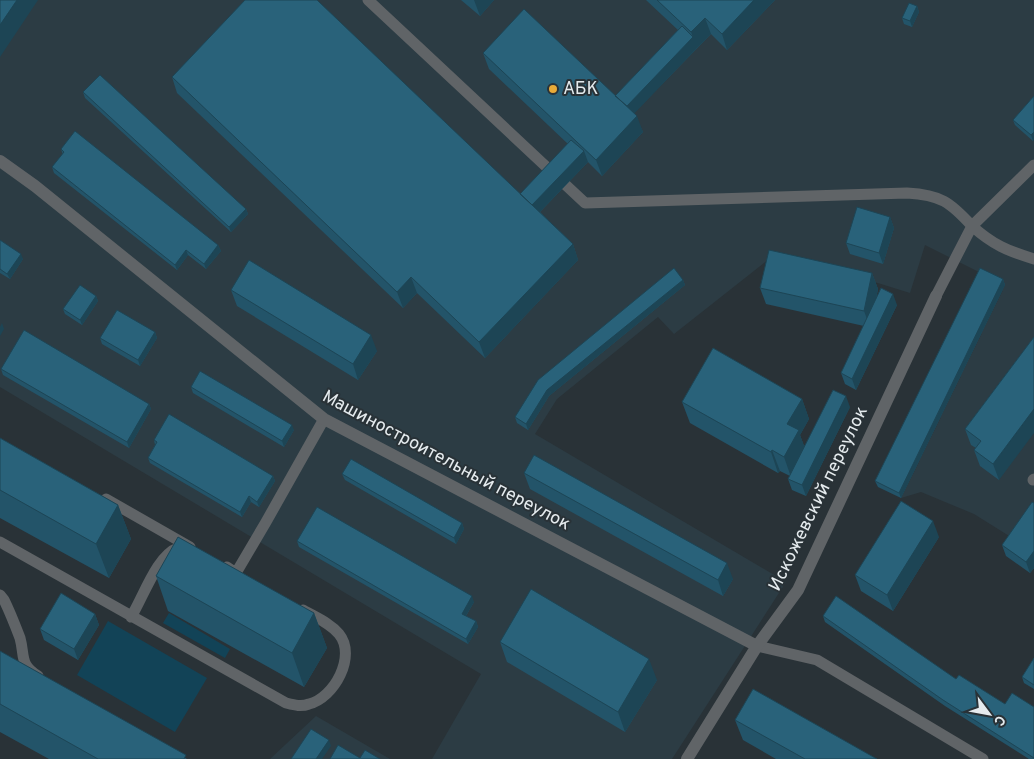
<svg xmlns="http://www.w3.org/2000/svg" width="1034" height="759" font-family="Overpass,sans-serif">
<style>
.built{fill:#2c3c44}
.green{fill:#124357}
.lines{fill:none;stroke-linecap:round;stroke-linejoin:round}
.lane{stroke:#606467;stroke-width:11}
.street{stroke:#606467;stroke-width:12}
.wall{fill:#235469}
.shaded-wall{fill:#1d4555}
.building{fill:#29627a;stroke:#1d4555}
.poi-dot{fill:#e9ab38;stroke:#293237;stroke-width:2}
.labels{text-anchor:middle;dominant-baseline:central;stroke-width:4;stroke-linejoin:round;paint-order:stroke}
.poi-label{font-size:18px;fill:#e5ebee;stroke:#293237;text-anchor:start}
.street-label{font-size:18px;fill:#e5ebee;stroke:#293237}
</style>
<rect width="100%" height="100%" fill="#293237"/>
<path class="built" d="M0,0H1034V523L1019,542L974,514L921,492L901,498L1005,285L925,245L910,293L778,252L674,334L658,317L557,399L535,434L786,582L672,759H432L481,674L0,387Z
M316,716L390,759H270Z"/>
<path class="green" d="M169,613L230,649L225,658L163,623Z
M108,621L207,678L175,732L77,675Z"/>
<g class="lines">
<path class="lane" d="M368,0L585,203L907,193C941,195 950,202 972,226L1034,165
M936,296L972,226C993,245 1008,251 1034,259
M1033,480L1034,479
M106,499L190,547
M0,542L286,703C294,705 301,707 309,704C334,698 357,656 339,634C330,623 315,617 303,610
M227,567L236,573L266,522L324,419
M0,595L4,600C10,612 15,625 20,638C25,656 19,664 38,676
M131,617C143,598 157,555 178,548
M757,646L817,660L983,759"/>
<path class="street" d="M0,161L35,186L324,419L757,646
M687,759L757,646L798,590L936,296"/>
</g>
<path class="wall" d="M461,0H494L480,16Z
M646,0H775L727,50L711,34L634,113L643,132L602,176L588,162L540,212L573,244L578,260L485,358L417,293L403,308L177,93L172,77L520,194L568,144L489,69L483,53L615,96L678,30Z
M917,6L919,12L912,27L904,24L902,18Z
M83,92L246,209L248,214L231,232L85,98Z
M1034,96L1033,141L1015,125L1013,120Z
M61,149L218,245L221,251L206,269L188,255L177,270L54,173L52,167L63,155Z
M890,217L894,228L883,264L850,254L846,243Z
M0,240L23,259L10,279L0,273Z
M872,273L878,289L876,300L897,305L856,390L845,384L841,373L864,326L766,304L760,288Z
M1003,279L1005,285L901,498L878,487L875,481Z
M683,280L685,285L549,396L528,430L517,423L515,417Z
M231,290L377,351L358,380L237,306Z
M96,296L98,301L82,325L65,314L63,309Z
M155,332L157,338L140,366L102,344L100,338Z
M1034,337L999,480L980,466L974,450L976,448L971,445L965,429Z
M1,369L149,404L151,409L129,448L3,375Z
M191,387L294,430L284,447L193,393Z
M802,399L809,419L800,435L804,446L850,407L806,496L792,490L788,479L790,476L780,471L778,473L690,423L682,402Z
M0,438L118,505L131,539L109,578L0,518Z
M154,440L273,476L275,481L259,507L251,502L242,517L150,463L148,458L155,445Z
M524,473L733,579L723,596L530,489Z
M342,474L462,523L464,529L456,544L345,480Z
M1034,503V568L1030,573L1006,556L1002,545Z
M939,537L893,611L861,591L855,575Z
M297,541L474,602L466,616L476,621L478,627L468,644L299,547Z
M156,576L314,613L327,648L304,687L168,611Z
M95,614L99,625L78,660L44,640L40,629Z
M823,616L956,679L1005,704L1034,707V759H1029L945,706L825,622Z
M500,642L657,680L625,732L507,662Z
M0,651L187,759H49L0,732Z
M1034,658V689L1024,683L1022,677Z
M735,720L877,759H776L743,740Z"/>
<path class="shaded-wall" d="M17,0H38L0,57V25Z
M474,0H494L480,16Z
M754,0H775L727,50L722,34Z
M917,6L919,12L912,27L910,21Z
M705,18L711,34L697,48L691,32Z
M693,37L697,48L629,119L625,108Z
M637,116L643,132L602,176L596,160Z
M1034,132V140L1033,141L1031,135Z
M584,151L588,162L534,218L530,207Z
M246,209L248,214L231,232L229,227Z
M890,217L894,228L883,264L879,253Z
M573,244L578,260L485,358L479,342Z
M218,245L221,251L206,269L204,264Z
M186,250L188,255L177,270L175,265Z
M21,254L23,259L10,279L7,274Z
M872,273L878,289L870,327L864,311Z
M411,277L417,293L403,308L397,292Z
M1003,279L1005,285L901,498L899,493Z
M683,280L685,285L549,396L528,430L526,424L547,390Z
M893,294L897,305L856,390L852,379Z
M96,296L98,301L82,325L80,320Z
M2,323L4,329L0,336V327Z
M155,332L157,338L140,366L138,360Z
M371,335L377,351L358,380L353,364Z
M846,396L850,407L806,496L802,485Z
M802,399L809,419L800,435L806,451L791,477L784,457L787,424Z
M149,404L151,409L129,448L127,442Z
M1034,409V433L999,480L993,464Z
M292,425L294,430L284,447L282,441Z
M772,450L780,471L778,473L771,452Z
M273,476L275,481L259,507L257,502Z
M249,496L251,502L242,517L240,512Z
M118,505L131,539L109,578L96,544Z
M933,521L939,537L893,611L887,595Z
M462,523L464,529L456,544L454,538Z
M1034,551V568L1030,573L1026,562Z
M727,563L733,579L723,596L718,580Z
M472,596L474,602L464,619L462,614Z
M314,613L327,648L304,687L292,653Z
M95,614L99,625L78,660L74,649Z
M476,621L478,627L468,644L466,639Z
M649,659L657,680L625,732L618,712Z
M329,740L331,746L322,759H316Z"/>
<path class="building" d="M0,0H17L0,25Z
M245,0H317L573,244L479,342L411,277L397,292L172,77Z
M657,0H754L722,34L705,18L691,32Z
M909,3L917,6L910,21L902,18Z
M524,9L637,116L596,160L483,53Z
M682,26L693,37L627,106L615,96Z
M100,75L246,209L229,227L83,92Z
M1034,96V132L1031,135L1013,120Z
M75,131L218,245L204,264L186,250L175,265L52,167L64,152L61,149Z
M571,140L584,151L532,205L520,194Z
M857,207L890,217L879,253L846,243Z
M0,240L21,254L7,274L0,269Z
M769,250L872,273L864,311L760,288Z
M249,260L371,335L353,364L231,290Z
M674,268L683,280L547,390L526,424L515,417L538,380Z
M980,268L1003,279L899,493L875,481Z
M80,285L96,296L80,320L63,309Z
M881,288L893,294L852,379L841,373Z
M117,310L155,332L138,360L100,338Z
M24,330L149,404L127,442L1,369Z
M1034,337V409L993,464L974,450L981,441L965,429Z
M713,348L802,399L787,424L799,430L784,457L772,450L771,452L682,402Z
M200,371L292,425L282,441L191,387Z
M833,390L846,396L802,485L788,479Z
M169,414L273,476L257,502L249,496L240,512L148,458L157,442L154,440Z
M0,438L118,505L96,544L0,490Z
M534,455L727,563L718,580L524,473Z
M351,459L462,523L454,538L342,474Z
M901,501L933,521L887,595L855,575Z
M1032,502L1034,503V551L1026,562L1002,545Z
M317,507L472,596L462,614L476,621L466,639L297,541Z
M178,537L314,613L292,653L156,576Z
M531,589L649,659L618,712L500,642Z
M61,593L95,614L74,649L40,629Z
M836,596L956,679L959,675L1005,704L1012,693L1034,707V758L943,700L823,616Z
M0,651L186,755L184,759H98L0,704Z
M1034,658V685L1022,677Z
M753,689L877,759H805L735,720Z
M311,729L329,740L316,759H291Z
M338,745L360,758L365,750L380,759H330Z"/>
<circle class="poi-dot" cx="553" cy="89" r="5"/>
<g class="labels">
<g class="poi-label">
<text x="563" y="89">АБК</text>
</g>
<g class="street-label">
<text transform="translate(446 461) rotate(28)">Машиностроительный переулок</text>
<text transform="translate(819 499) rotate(-64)">Искожевский переулок</text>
</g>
</g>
<g transform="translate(989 714) rotate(122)" stroke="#293237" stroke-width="4" paint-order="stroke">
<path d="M0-4L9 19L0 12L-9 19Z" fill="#e5ebee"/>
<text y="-8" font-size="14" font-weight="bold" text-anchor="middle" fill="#e5ebee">С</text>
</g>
</svg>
